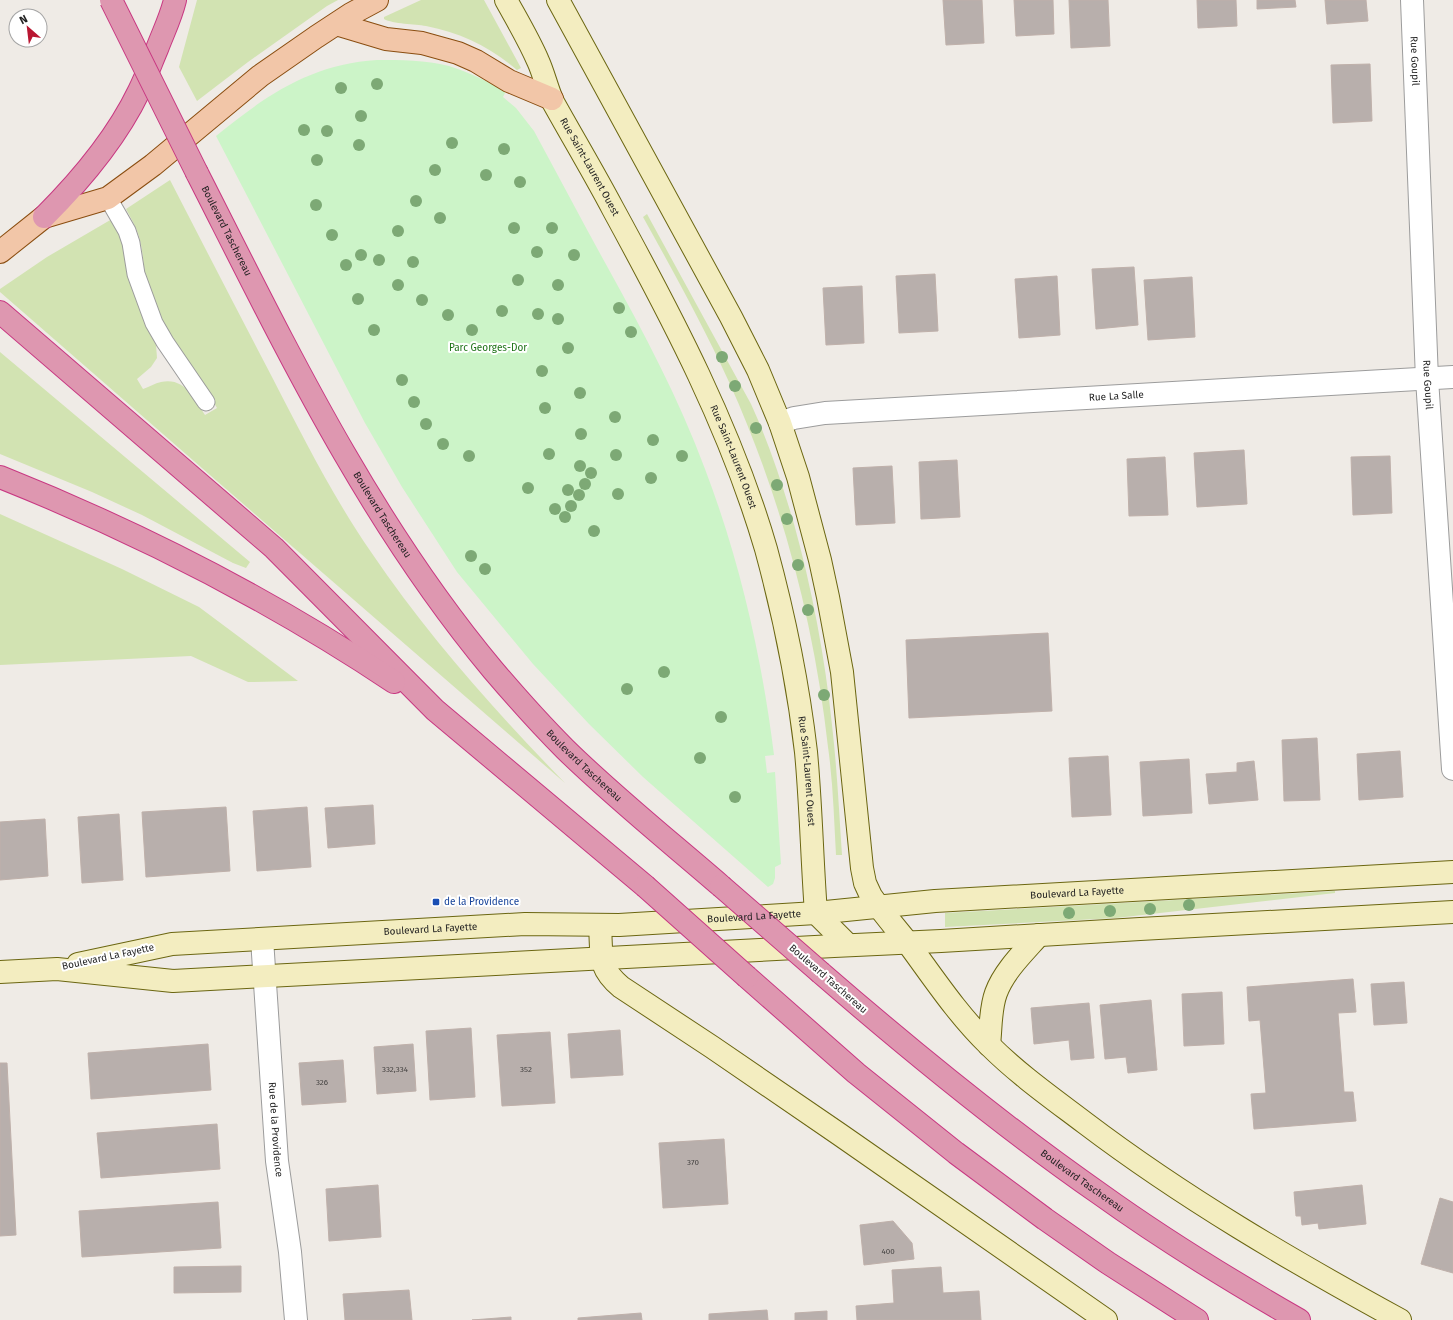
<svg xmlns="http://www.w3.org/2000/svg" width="1453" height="1320" font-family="'Fira Sans',sans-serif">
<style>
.grass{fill:#d2e3b2}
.park{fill:#ccf4c8}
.building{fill:#b8afac;stroke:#bfb0aa}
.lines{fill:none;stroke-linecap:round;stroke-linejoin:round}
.lane-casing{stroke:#9c9c9c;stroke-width:19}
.street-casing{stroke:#9c9c9c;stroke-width:24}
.secondary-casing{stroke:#6b6611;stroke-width:24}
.primary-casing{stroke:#8a4d10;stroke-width:24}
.highway-casing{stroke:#c83882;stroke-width:24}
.lane{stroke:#fff;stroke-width:17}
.street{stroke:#fff;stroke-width:22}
.secondary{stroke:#f3edc0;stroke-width:22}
.primary{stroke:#f2c6a8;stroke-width:22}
.highway{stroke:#de97b0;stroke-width:22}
.highway-bridge-casing{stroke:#c83882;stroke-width:24;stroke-linecap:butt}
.highway-bridge{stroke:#de97b0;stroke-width:22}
.tree{fill:#7da975}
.transit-dot{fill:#1a4fb4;stroke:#fff;stroke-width:1.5}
.labels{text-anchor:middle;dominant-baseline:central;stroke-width:4;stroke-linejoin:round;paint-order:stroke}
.number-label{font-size:8px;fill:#454342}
.street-label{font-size:10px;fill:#1f1f1f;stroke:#fff}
.park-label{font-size:10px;fill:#1f7318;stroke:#fff}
.transit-label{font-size:10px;fill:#164399;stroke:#fff;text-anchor:start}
</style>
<rect width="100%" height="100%" fill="#efebe6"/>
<path class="grass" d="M197,0H338L327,6L248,62L197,101L179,67Z
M421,0H484L521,68L517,70C490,47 462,33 426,26C415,24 393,24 384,19V17Z
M170,180C204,246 238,312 272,377C303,437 333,497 371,552C428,636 494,710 565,783L210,475L0,292V289L47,257L112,219L124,245L150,330L156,345L157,358L151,367L137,379L143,389C149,387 155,383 161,382C185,377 195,399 205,415L217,408C200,376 174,347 158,313C153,300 148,286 145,272C143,263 143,254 141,245C139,232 132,220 126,209Z
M647,214L751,404C769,443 782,483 794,524C812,589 825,657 832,725C837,768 839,812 842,855H836C834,819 833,782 828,747C814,621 781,497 729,382C703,325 673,271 643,217Z
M0,352L250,562L246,568L233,563L142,515L92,492L0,454Z
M0,514L122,569L199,607L298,681L248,682L191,656L0,665Z
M1335,891V893L1116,918L945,927V913Z"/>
<path class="park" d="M377,60C401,60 425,60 449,66C469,72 488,82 506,91L503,97L516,108L534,131C559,177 583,223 608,268C644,333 679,399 705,469C740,561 762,658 774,755L765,756L767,773L775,772L781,864L775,867V878L773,884L768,887L643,777L589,724L533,664L457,572L402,487L365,423L216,136C265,96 311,64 377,60Z"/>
<path class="building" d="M943,0H982L984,43L946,45Z
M1014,0H1053L1054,34L1016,36Z
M1069,0H1108L1110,46L1071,48Z
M1197,0H1236L1237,26L1198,28Z
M1257,0H1295L1296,7L1257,9Z
M1325,0H1366L1368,21L1327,24Z
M1370,64L1372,121L1333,123L1331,65Z
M1134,267L1138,325L1096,329L1092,269Z
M935,274L938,331L899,333L896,276Z
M1057,276L1060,335L1019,338L1015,279Z
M1192,277L1195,337L1148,340L1144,280Z
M862,286L864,343L826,345L823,288Z
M1244,450L1247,504L1197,507L1194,453Z
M1390,456L1392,513L1353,515L1351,457Z
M1165,457L1168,515L1129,516L1127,459Z
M957,460L960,517L921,519L919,462Z
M892,466L895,523L856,525L853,468Z
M1048,633L1052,711L909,718L906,640Z
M1317,738L1320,800L1284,801L1282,740Z
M1400,751L1403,797L1359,800L1357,754Z
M1108,756L1111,815L1072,817L1069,758Z
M1189,759L1192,813L1143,816L1140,762Z
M1254,761L1258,800L1209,804L1206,774L1237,772V763Z
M373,805L375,844L328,848L325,808Z
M226,807L230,871L146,877L142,812Z
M307,807L311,867L257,871L253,811Z
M119,814L123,880L82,883L78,817Z
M45,819L48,876L0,880V822Z
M1353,979L1356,1012L1338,1013L1344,1092H1353L1356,1121L1254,1129L1251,1094L1266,1093L1260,1020L1249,1021L1247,987Z
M1404,982L1407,1023L1374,1025L1371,984Z
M1222,992L1224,1044L1184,1046L1182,994Z
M1151,1000L1157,1070L1128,1073L1126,1057L1105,1059L1100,1005Z
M1089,1003L1094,1058L1071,1060L1069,1040L1034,1044L1031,1008Z
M471,1028L475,1097L430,1100L426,1031Z
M620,1030L623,1075L571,1078L568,1034Z
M550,1032L555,1103L502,1106L497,1035Z
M208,1044L211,1090L91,1099L88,1053Z
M413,1044L416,1091L377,1094L374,1047Z
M343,1060L346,1102L302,1105L299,1063Z
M0,1063H7L16,1235L0,1236Z
M217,1124L220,1169L101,1178L97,1133Z
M724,1139L728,1204L663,1208L659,1143Z
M378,1185L381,1237L329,1241L326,1189Z
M1362,1185L1366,1224L1319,1229L1318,1223L1302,1225L1301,1216H1296L1294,1192Z
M1440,1198L1453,1202V1273L1421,1264Z
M218,1202L221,1248L82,1257L79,1211Z
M893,1221L912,1243L914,1259L864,1265L860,1225Z
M241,1266V1292L174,1293V1267Z
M941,1267L943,1293L979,1291L981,1320H857L856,1306L894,1303L892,1270Z
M409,1290L412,1320H345L343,1294Z
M767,1310L768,1320H709V1314Z
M827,1311V1320H795V1313Z
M641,1313L642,1320H578V1318Z
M511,1317V1320H472Z"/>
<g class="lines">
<defs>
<path id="lane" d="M108,198L127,231L131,243L136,274L154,323L165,342L206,402"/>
<g id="street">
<path id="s1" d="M1412,0L1427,379L1453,769"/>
<path id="s2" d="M780,423L794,418L825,413L1453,377"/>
<path id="s3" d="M262,939L277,1161L290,1252L296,1320"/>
</g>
<g id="secondary">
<path id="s4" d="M506,0C517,20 529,40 538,61C544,74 547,89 553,102C573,138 594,173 613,209C673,319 731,429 766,549C784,615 798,683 806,752C811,805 812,860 816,913L848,945"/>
<path d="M558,0L731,317L758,370L780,423L798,477L820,560L828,597L842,672L862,868L865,883L871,896C882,912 895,927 907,942C933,977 957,1014 989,1045C1018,1074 1052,1098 1085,1123C1184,1198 1292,1261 1400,1320"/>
<path d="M600,925C602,954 597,967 621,987L712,1047L839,1134L1106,1320"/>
<path id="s5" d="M78,964L172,944L525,924L619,925L816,913L935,901L1453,872"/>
<path d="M0,972L57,969L173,981L834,946L941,941L1140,929L1453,912"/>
<path d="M989,1045C991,1028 990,1009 996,993C1004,971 1024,952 1039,935"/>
</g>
<path id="primary" d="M336,24L386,39L422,43L458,53L476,61L509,81L552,99
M0,252L44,217L108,198L153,165L260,76L316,37L351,14L377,0"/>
<g id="highway">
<path id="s6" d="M197,173C285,346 367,519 493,670C516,697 540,724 565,749C614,797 669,841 721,886"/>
<path d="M44,217C81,180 116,139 139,91C146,77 151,63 157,49C163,33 171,17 175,0"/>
<path d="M0,312L274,548L435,710L645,886"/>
<path d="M0,477C138,532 271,600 394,682"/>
<path id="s7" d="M821,973C911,1051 1002,1126 1100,1194C1164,1240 1231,1281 1299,1320"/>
<path d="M747,977L856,1073L956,1153L1045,1219L1108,1263L1197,1320"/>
</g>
</defs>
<use href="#lane" class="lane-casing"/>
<use href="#street" class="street-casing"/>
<use href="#secondary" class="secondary-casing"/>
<use href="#primary" class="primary-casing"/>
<use href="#highway" class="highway-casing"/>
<use href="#lane" class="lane"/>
<use href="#street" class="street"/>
<use href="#secondary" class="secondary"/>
<use href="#primary" class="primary"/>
<use href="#highway" class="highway"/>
<defs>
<path id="highway-bridge" d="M111,0L197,173
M645,886L747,977
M721,886L821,973"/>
</defs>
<use href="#highway-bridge" class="highway-bridge-casing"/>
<use href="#highway-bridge" class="highway-bridge"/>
</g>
<g class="tree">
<circle cx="377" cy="84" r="6"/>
<circle cx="341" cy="88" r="6"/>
<circle cx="361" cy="116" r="6"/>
<circle cx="304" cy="130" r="6"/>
<circle cx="327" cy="131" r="6"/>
<circle cx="452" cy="143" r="6"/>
<circle cx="359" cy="145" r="6"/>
<circle cx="504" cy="149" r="6"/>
<circle cx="317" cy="160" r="6"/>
<circle cx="435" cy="170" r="6"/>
<circle cx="486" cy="175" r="6"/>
<circle cx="520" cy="182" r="6"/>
<circle cx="416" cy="201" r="6"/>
<circle cx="316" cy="205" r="6"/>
<circle cx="440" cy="218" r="6"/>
<circle cx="514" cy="228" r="6"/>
<circle cx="552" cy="228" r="6"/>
<circle cx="398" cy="231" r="6"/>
<circle cx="332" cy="235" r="6"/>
<circle cx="537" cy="252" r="6"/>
<circle cx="361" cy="255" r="6"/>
<circle cx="574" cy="255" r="6"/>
<circle cx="379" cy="260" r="6"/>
<circle cx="413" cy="262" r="6"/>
<circle cx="346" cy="265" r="6"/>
<circle cx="518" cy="280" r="6"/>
<circle cx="398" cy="285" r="6"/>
<circle cx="558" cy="285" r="6"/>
<circle cx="358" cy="299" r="6"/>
<circle cx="422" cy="300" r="6"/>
<circle cx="619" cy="308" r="6"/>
<circle cx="502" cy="311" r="6"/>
<circle cx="538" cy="314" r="6"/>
<circle cx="448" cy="315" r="6"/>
<circle cx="558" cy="319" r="6"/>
<circle cx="374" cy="330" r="6"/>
<circle cx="472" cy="330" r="6"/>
<circle cx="631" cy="332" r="6"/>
<circle cx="568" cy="348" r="6"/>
<circle cx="722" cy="357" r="6"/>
<circle cx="542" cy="371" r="6"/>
<circle cx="402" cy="380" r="6"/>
<circle cx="735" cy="386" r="6"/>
<circle cx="580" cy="393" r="6"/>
<circle cx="414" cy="402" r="6"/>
<circle cx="545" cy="408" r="6"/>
<circle cx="615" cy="417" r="6"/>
<circle cx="426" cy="424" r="6"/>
<circle cx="756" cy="428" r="6"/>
<circle cx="581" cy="434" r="6"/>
<circle cx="653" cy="440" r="6"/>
<circle cx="443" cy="444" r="6"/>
<circle cx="549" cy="454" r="6"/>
<circle cx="616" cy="455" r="6"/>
<circle cx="469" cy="456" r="6"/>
<circle cx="682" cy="456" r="6"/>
<circle cx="580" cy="466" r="6"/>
<circle cx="591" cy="473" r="6"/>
<circle cx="651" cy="478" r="6"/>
<circle cx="585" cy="484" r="6"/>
<circle cx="777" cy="485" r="6"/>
<circle cx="528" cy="488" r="6"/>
<circle cx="568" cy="490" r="6"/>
<circle cx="618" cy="494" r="6"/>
<circle cx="579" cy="495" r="6"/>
<circle cx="571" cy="506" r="6"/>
<circle cx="555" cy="509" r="6"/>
<circle cx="565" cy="517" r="6"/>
<circle cx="787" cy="519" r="6"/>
<circle cx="594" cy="531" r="6"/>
<circle cx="471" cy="556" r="6"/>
<circle cx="798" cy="565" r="6"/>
<circle cx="485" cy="569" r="6"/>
<circle cx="808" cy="610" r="6"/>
<circle cx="664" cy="672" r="6"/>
<circle cx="627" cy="689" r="6"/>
<circle cx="824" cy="695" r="6"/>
<circle cx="721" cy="717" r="6"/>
<circle cx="700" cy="758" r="6"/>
<circle cx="735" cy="797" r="6"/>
<circle cx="1189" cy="905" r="6"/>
<circle cx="1150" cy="909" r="6"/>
<circle cx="1110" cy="911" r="6"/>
<circle cx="1069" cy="913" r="6"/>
</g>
<rect class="transit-dot" x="432" y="898" width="8" height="8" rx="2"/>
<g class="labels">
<g class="number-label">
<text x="395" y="1069">332,334</text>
<text x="526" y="1069">352</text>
<text x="322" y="1082">326</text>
<text x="693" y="1162">370</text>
<text x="888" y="1251">400</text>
</g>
<g class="street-label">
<text stroke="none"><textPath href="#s1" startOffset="61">Rue Goupil</textPath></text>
<text stroke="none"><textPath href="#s4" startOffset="187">Rue Saint-Laurent Ouest</textPath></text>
<text stroke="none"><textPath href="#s6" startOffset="65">Boulevard Taschereau</textPath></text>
<text stroke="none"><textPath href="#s1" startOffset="385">Rue Goupil</textPath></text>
<text stroke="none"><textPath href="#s2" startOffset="338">Rue La Salle</textPath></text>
<text stroke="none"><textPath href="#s4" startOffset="511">Rue Saint-Laurent Ouest</textPath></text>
<text stroke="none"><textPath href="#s6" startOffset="389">Boulevard Taschereau</textPath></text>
<text stroke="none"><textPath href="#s6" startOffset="712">Boulevard Taschereau</textPath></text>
<text stroke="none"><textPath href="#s4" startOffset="835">Rue Saint-Laurent Ouest</textPath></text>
<text stroke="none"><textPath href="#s5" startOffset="1003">Boulevard La Fayette</textPath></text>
<text stroke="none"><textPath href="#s5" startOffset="679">Boulevard La Fayette</textPath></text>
<text stroke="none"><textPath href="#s5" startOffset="355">Boulevard La Fayette</textPath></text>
<text transform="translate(108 957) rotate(-12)">Boulevard La Fayette</text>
<text transform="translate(828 979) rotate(41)">Boulevard Taschereau</text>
<text stroke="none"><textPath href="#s3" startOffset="191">Rue de la Providence</textPath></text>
<text stroke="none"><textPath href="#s7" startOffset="334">Boulevard Taschereau</textPath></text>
</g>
<g class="park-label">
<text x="488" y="348">Parc Georges-Dor</text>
</g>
<g class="transit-label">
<text x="444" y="902">de la Providence</text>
</g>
</g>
<g transform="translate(28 28) rotate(332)"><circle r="19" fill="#ffffff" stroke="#a5a5a5"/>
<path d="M0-3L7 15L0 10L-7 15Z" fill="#b91631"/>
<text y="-6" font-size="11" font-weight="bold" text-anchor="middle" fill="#1f1f1f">N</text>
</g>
</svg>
